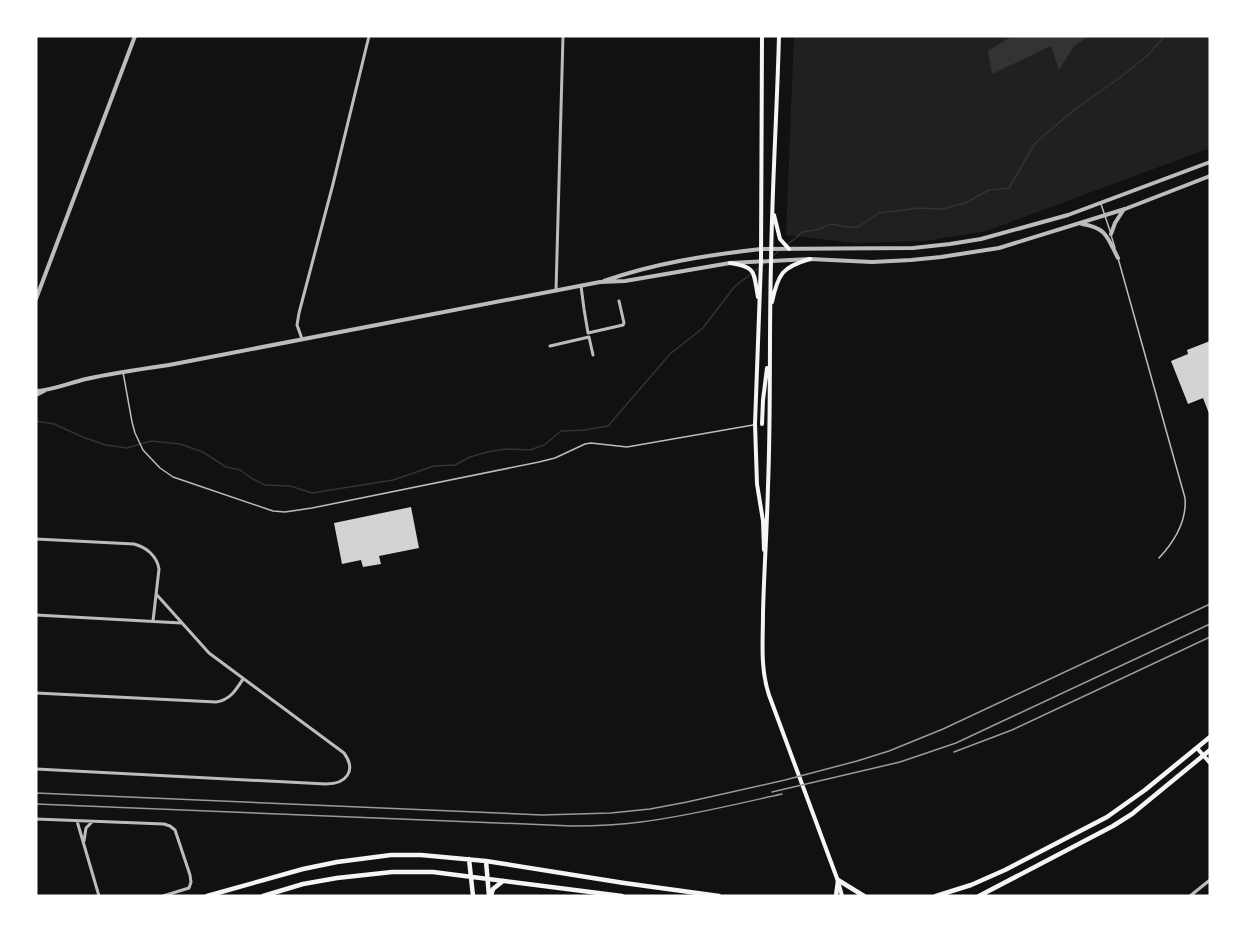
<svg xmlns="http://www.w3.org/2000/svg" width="1246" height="932" font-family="'Exo 2',sans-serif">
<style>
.green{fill:#202020}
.water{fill:#333}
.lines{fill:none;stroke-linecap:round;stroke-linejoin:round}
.stream{stroke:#333;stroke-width:1.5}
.building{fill:#d3d3d3}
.service{stroke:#bcbcbc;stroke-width:1.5}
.minor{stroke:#bcbcbc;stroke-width:3}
.tertiary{stroke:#bcbcbc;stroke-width:4}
.secondary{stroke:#f5f5f5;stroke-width:4}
.primary{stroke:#f5f5f5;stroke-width:4.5}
.rail{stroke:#9a9a9a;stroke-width:1.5}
</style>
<rect width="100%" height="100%" fill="#111"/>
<path class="green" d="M794,36H1210V148L986,231L925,241L856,243L786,235Z"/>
<path class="water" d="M1012,36H1089L1074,46L1059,70L1051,46L992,74L988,51Z"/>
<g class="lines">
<path class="stream" d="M787,245L803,232L816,230L831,224L848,227H858L879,213L918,208L942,209L965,203L989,190L1009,188L1035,143L1074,110L1118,79L1147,56L1165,36
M773,256L781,249
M755,271L765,263
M36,421L54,424L85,438L106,445L127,448L151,441L180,444L203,452L226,467L240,470L251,478L265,485L290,486L312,493L393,480L434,466L455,465L470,457L487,452L506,449L530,450L544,445L561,431L585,430L608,426L670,354L703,328L735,286L751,274"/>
</g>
<path class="building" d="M1210,341V416L1203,398L1188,404L1171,361L1188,354L1187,350Z
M411,507L419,548L379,556L381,564L363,567L361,560L342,564L334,523Z"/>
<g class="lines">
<path class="service" d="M1101,204L1110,231
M1111,235L1115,248
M1118,258L1185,498C1187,522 1174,542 1159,558
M123,372L132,422L135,433L143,450L160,468L173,477L273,511L285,512L312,508L539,462L555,458L585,444L591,443L627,447L753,425"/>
<path class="minor" d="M581,286L584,309L588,333L623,325L624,323L619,301
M556,291L563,36
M589,337L593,355
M302,339L297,325L299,313L333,184L369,36
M550,346L589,337
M36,539L134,544C146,547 157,556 159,569L153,621
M36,615L181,623
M36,693L216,702C230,700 236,690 243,679
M36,769L326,784C346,784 357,771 344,753L209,653L157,595
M36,819L164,824L170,826L175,830L190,875L191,882L189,888L163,896
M77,821L99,896
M84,841L86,828L92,822
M1190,896L1210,880"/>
<path class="tertiary" d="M1082,224C1107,228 1107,237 1118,258
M1111,234L1115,223L1124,209
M604,281C655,263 708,255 761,249L913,248L950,244L981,239L1068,215L1210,162
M36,299L135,36
M36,391C53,390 69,383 86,379C113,373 141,369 169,365L600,282L625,281L730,263L810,259L872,262L911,260L941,257L999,248L1125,209L1210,176
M36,395L44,391"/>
<path class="secondary" d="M762,36L761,261L755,424L757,484L763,521L764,550
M779,36C777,112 772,188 771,263C769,338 771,412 768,486C767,529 764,571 763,613C763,641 760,668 769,695L838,881L842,896
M774,215L780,239L789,249
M730,263C758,267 753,273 758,297
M772,302C778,274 782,267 810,259
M762,424L763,400L767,368
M1197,748L1210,763"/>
<path class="primary" d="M469,859L473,896
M486,861L489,896
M838,880L864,896
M207,896L303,869L337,862L391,855H421L486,861L624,883L719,896
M263,896L303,884L337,878L392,872H433L622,896
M491,896L493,889L503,881
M836,896L838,881
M936,896L971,885L1005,870L1107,817L1145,790L1210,737
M979,896L1113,826L1132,814L1210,750"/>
<path class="rail" d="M954,752L1012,730L1210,637
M772,792L900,762L956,743L1210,624
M36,793L542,815L611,813L650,809L687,802L785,780L857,761L889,751L943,729L1210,604
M36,804L572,826C595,826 618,825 641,822C689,816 736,804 782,794"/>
</g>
<rect width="1246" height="932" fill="none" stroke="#ffffff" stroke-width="75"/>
</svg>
